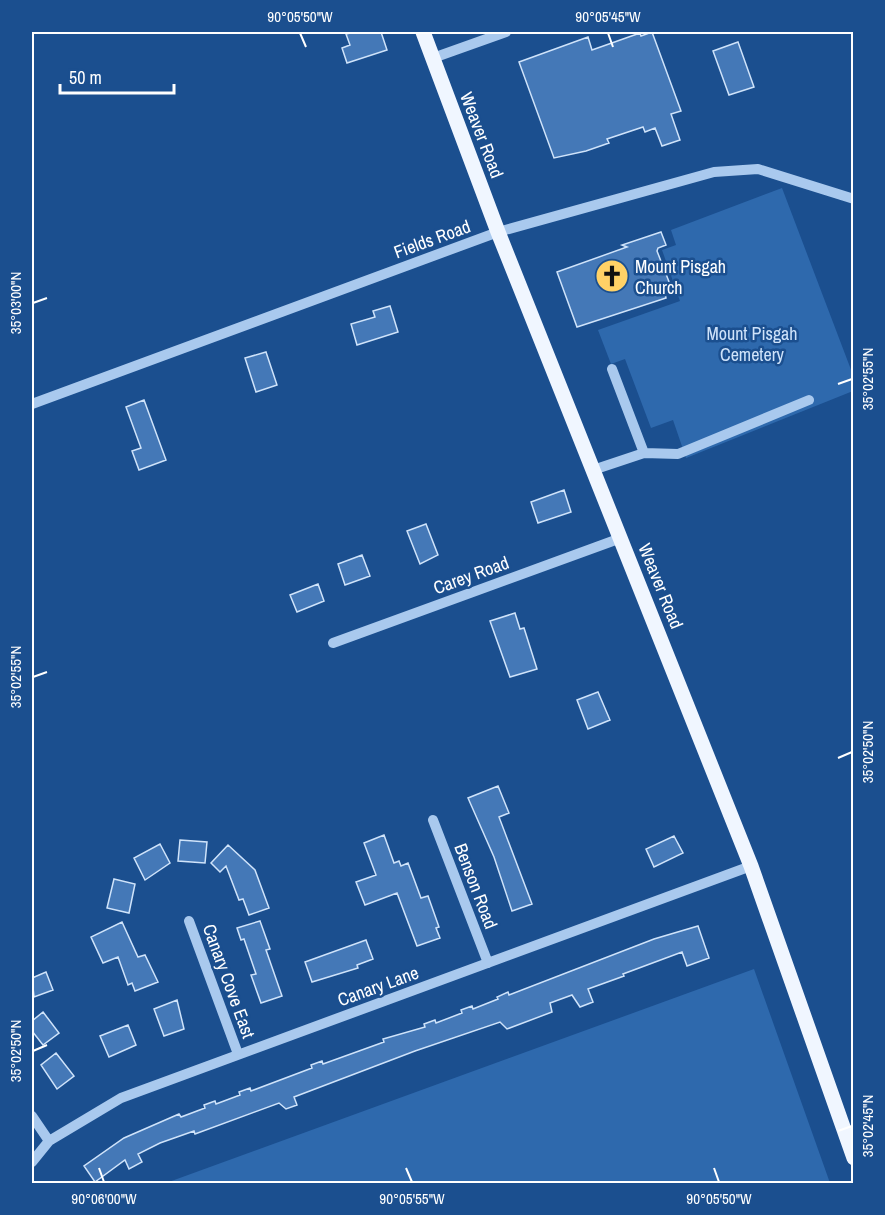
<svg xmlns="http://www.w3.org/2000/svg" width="885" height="1215" font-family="'Archivo Narrow',sans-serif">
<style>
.green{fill:#2e69ad}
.building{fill:#4478b7;stroke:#cfe3fa;stroke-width:1.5}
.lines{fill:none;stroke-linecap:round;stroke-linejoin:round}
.minor{stroke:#a9c9ee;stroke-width:10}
.major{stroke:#f0f6ff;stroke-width:15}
.ticks{fill:none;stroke:#fff;stroke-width:2}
.labels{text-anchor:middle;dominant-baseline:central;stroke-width:5;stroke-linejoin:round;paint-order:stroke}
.street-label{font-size:18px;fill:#fff;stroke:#1b4f8f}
.poi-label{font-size:18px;fill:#fff;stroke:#1b4f8f;text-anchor:start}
.park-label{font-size:18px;fill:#cfe3fa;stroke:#1b4f8f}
.neatline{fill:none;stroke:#fff;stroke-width:2}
.ticks-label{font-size:15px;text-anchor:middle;fill:#fff}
</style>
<rect width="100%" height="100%" fill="#1b4f8f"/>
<path class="green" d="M782,188L853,375V391L686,458L673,420L651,428L625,359L611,364L598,330L680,301L662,250L676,245L671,230Z
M754,969L830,1183H166Z"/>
<path class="building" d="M354,32H381L387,50L347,63L342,48L350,45L346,34Z
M652,32L681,111L671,114L680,140L662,146L655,128L645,132L643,127L607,139L609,143L586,151L554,158L519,62L588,37L592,50L640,33L641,36Z
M738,42L754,87L729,95L713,51Z
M661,232L666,245L658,248L657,251L673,292L665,294L666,298L577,327L557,272L627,247L622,245Z
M390,306L398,332L357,345L351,324L375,317L373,311Z
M266,352L277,385L256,392L245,358Z
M144,400L166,460L139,470L132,451L141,448L126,407Z
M564,490L571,512L538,523L531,502Z
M426,524L438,555L420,564L407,531Z
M362,555L370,576L345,585L338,564Z
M318,584L324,601L297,612L290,595Z
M515,613L520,629L524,628L537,669L510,677L490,621Z
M598,692L610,720L588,729L577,700Z
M498,786L509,813L499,817L532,904L512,911L494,857L468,798Z
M384,835L394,863L399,861L401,866L408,863L421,898L428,896L439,927L436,928L440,938L417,946L397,893L365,905L356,882L376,875L364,843Z
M674,836L683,853L654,867L646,849Z
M180,840L207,842L205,863L178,861Z
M160,844L170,863L145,880L134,858Z
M228,845L255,870L269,908L249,915L243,899L239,900L226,866L220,872L211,863Z
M114,879L135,884L129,913L107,908Z
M260,921L270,949L266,950L282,996L261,1003L251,975L256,974L244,939L241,940L237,928Z
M122,922L138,957L145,955L158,982L135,991L132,983L128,985L118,957L103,963L91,937Z
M698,926L709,958L687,966L682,952L623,974L624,976L588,989L593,1002L580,1007L572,995L550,1003L552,1012L507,1029L500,1022L415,1051L294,1097L297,1105L286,1109L279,1103L195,1134L194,1131L160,1143L138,1154L142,1162L129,1169L125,1160L95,1182L84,1166L124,1138L179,1114L181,1117L205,1108L204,1105L215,1101L216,1104L240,1095L239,1092L250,1088L251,1091L312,1068L311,1065L322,1061L323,1064L384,1042L383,1039L425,1027L424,1024L435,1020L436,1023L462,1013L461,1010L472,1006L473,1009L498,999L497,997L508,992L509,995L654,939Z
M366,940L373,959L357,965L358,968L312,982L305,962Z
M46,972L53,990L34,997L32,978Z
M177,1000L184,1029L164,1036L154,1009Z
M43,1012L59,1033L43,1045L32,1031V1021Z
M128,1025L136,1045L109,1057L100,1036Z
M56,1053L74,1076L57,1089L41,1065Z"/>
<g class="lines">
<path class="minor" d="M433,58L506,32
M32,404L498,232L714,172L758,169L854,199
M644,453L678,454L809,400
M593,470L644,453L612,369
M333,643L621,538
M433,820L488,963
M189,921L238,1054
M32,1116L49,1141
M32,1162L49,1141L121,1098L751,866"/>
<path class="major" d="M423,32L498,232L751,866L854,1158"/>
</g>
<path class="ticks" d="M300,33L306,47M608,33L613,47M33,303L47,298M838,384L852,379M33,677L47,672M838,758L852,752M33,1051L47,1045M838,1131L852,1126M99,1168L104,1182M406,1168L412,1182M714,1168L719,1182"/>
<defs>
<symbol id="church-disc" viewBox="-11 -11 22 22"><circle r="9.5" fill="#ffd166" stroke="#1b4f8f"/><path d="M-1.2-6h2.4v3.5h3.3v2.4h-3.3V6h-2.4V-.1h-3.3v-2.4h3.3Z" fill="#111"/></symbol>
</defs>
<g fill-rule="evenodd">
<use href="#church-disc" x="593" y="257" width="38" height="38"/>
</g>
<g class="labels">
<g class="street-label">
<text transform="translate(482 135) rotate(69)">Weaver Road</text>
<text transform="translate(432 239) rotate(-20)">Fields Road</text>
<text transform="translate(471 575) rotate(-20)">Carey Road</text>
<text transform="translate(661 586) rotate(68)">Weaver Road</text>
<text transform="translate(476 886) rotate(69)">Benson Road</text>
<text transform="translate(229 981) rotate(70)">Canary Cove East</text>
<text transform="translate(378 986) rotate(-20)">Canary Lane</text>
</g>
<g class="poi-label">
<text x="635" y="266">Mount Pisgah<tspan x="635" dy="21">Church</tspan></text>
</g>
<g class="park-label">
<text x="752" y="333">Mount Pisgah<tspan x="752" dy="21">Cemetery</tspan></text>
</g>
</g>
<rect width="885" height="1215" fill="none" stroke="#1b4f8f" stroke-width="66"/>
<path d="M60 84v9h114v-9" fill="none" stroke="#ffffff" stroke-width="3"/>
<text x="69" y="84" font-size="18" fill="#ffffff" stroke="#1b4f8f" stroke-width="4.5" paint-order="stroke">50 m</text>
<rect x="33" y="33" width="819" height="1149" class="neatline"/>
<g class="ticks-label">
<text x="300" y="22">90°05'50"W</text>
<text x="608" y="22">90°05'45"W</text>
<text transform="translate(16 303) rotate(-90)" y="5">35°03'00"N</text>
<text transform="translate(868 379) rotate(-90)" y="5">35°02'55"N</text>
<text transform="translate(16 677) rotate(-90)" y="5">35°02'55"N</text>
<text transform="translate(868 752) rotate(-90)" y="5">35°02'50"N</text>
<text transform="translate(16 1051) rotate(-90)" y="5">35°02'50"N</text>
<text transform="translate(868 1126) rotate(-90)" y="5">35°02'45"N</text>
<text x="104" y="1204">90°06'00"W</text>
<text x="412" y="1204">90°05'55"W</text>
<text x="719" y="1204">90°05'50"W</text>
</g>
</svg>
